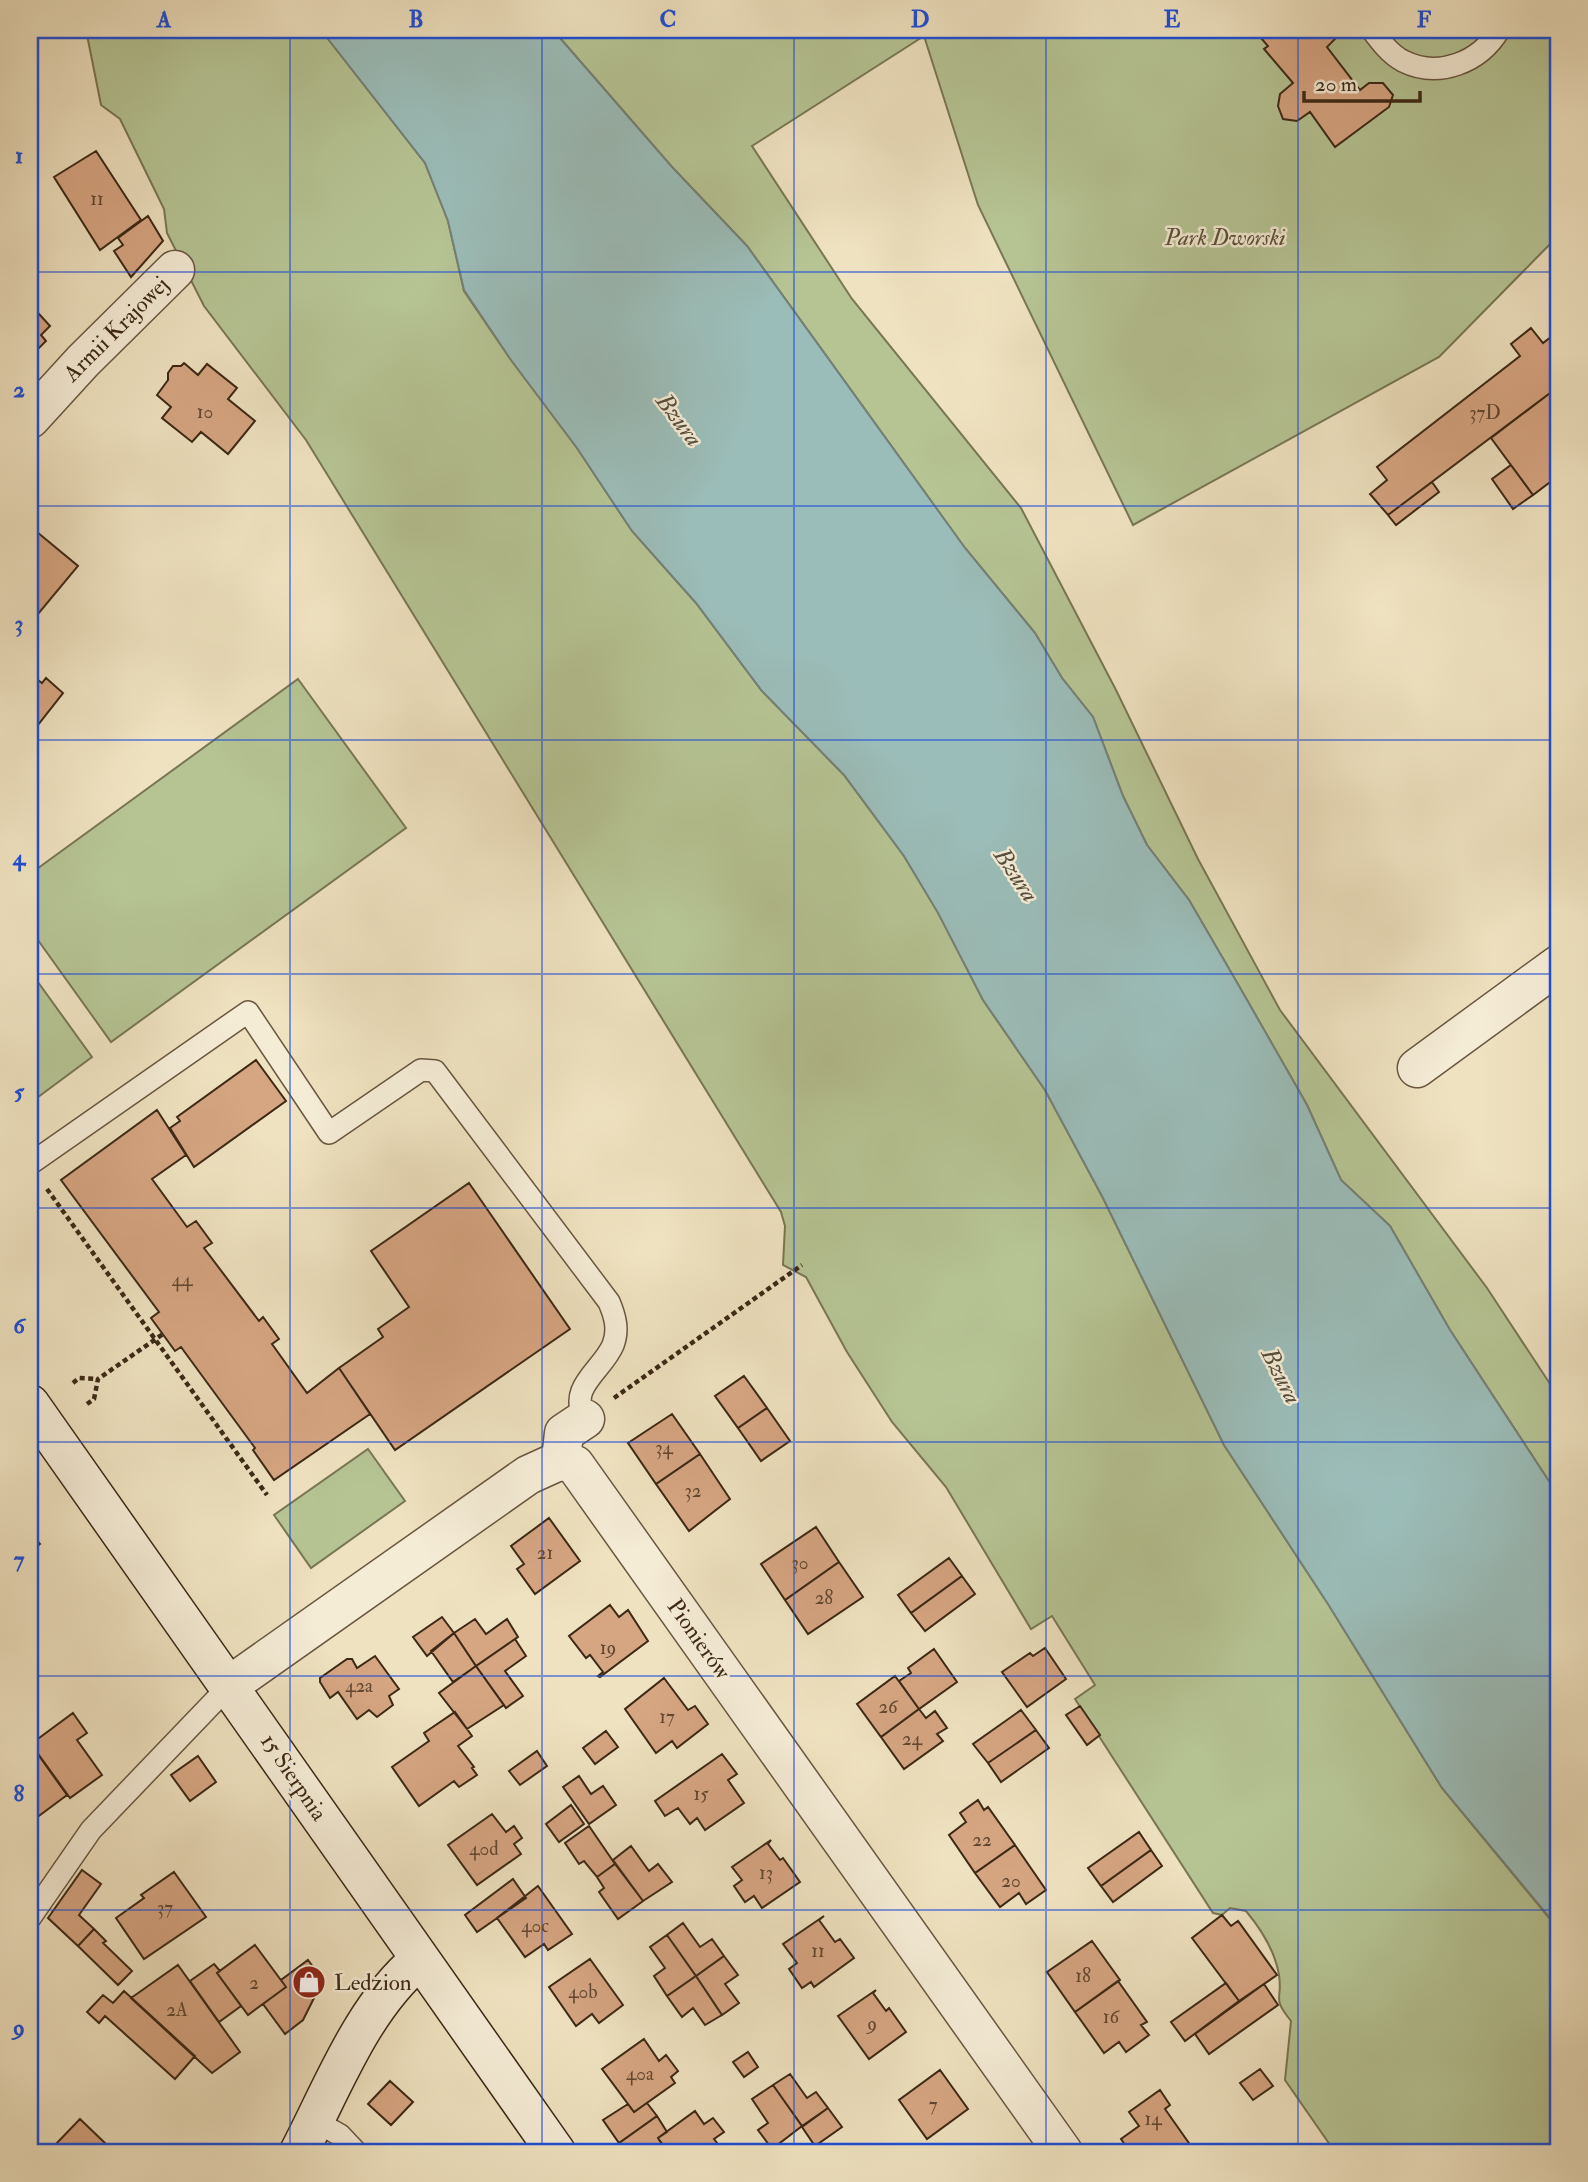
<svg xmlns="http://www.w3.org/2000/svg" width="1588" height="2182" font-family="'IM FELL Double Pica',serif">
<style>
.green{fill:#b6c494;stroke:#797654;stroke-width:2}
.water{fill:#9bbdb9;stroke:#758177;stroke-width:2}
.building{fill:#d6a582;stroke:#3c2815;stroke-width:2}
.lines{fill:none;stroke-linecap:round;stroke-linejoin:round}
.lane-casing{stroke:#695640;stroke-width:24}
.street-casing{stroke:#695640;stroke-width:41}
.secondary-casing{stroke:#3c2815;stroke-width:41}
.path{stroke:#3c2815;stroke-width:4.5;stroke-dasharray:5 3.5;stroke-linecap:butt}
.lane{stroke:#f5ecd6;stroke-width:21}
.street{stroke:#f5ecd6;stroke-width:38}
.secondary{stroke:#f5ecd6;stroke-width:38}
.grid{fill:none;stroke:#1d4ed8;stroke-width:2;stroke-opacity:0.55}
.labels{text-anchor:middle;dominant-baseline:central;stroke-width:5;stroke-linejoin:round;paint-order:stroke}
.number-label{font-size:19px;fill:#624730}
.park-label{font-size:23px;font-style:italic;fill:#5a4f35;stroke:#f5ecd6}
.street-label{font-size:23px;fill:#3c2815;stroke:#f5ecd6}
.poi-label{font-size:23px;fill:#3c2815;stroke:#f5ecd6;text-anchor:start}
.water-label{font-size:24px;font-style:italic;fill:#544d3e;stroke:#f5ecd6}
.neatline{fill:none;stroke:#1d4ed8;stroke-width:2.5}
.grid-label{font-size:23px;text-anchor:middle;font-weight:bold;fill:#1d4ed8}
</style>
<rect width="100%" height="100%" fill="#efe2c0"/>
<filter id="stains"><feTurbulence type="fractalNoise" baseFrequency=".00286" numOctaves="4"/><feColorMatrix values="0 0 0 0 .2 0 0 0 0 .09 0 0 0 0 .02 0 0 0 .5 -.17"/></filter>
<radialGradient id="worn" r=".72"><stop offset=".6" stop-color="#630" stop-opacity="0"/><stop offset="1" stop-color="#630" stop-opacity=".3"/></radialGradient>
<path class="green" d="M86,30H321L425,163L448,221L464,291L511,360L577,448L632,531L696,603L762,691L844,775L904,856L938,912L983,1000L1045,1090L1103,1198L1224,1445L1328,1604L1442,1788L1550,1919L1558,1937V2152H1335L1285,2080L1291,2021C1271,1996 1283,2001 1279,1975C1275,1951 1261,1929 1246,1911L1230,1908L1222,1915L1213,1913L1075,1699L1095,1685L1052,1616L1031,1629L946,1487L892,1422L847,1352L806,1277L783,1265L785,1226L781,1212L306,440L204,306L167,233L164,209L120,119L101,105Z
M553,30H1558V236L1439,357L1133,525L978,205L924,36L752,146L852,299L1021,508L1116,690L1198,859L1280,1010L1487,1288L1558,1396V1495L1450,1330L1390,1226L1341,1180L1307,1105L1239,986L1189,900L1147,845L1123,796L1093,717L1062,678L1035,633L965,548L747,246L672,167Z
M298,679L406,828L111,1042L30,929V874Z
M30,971L92,1057L30,1103Z
M368,1449L405,1501L311,1568L274,1515Z"/>
<path class="water" d="M321,30H553L672,167L747,246L965,548L1035,633L1062,678L1093,717L1123,796L1147,845L1189,900L1239,986L1307,1105L1341,1180L1390,1226L1450,1330L1558,1495V1937L1550,1918L1442,1788L1328,1604L1224,1445L1103,1198L1045,1090L983,1000L938,913L904,856L844,775L762,691L696,603L632,531L577,448L511,360L464,290L448,221L425,163Z"/>
<path class="building" d="M1254,30H1340L1336,38L1327,47L1360,90L1369,83H1383L1393,95L1389,107L1335,147L1310,112L1297,121L1283,119L1278,106L1280,94L1293,83L1264,49L1268,46Z
M96,151L141,220L100,250L54,177Z
M148,216L163,241L131,277L114,251L123,245L118,238Z
M30,304L50,326L41,335L46,341L36,351L30,346Z
M1531,328L1543,343L1556,333L1558,335V387L1388,515L1370,494L1387,480L1377,467L1520,356L1511,344Z
M184,363L198,375L207,364L237,388L228,399L255,421L228,454L201,432L192,442L162,418L171,407L157,395L168,380V373L173,366H181Z
M1558,387V476L1533,495L1491,438Z
M1511,465L1533,495L1513,509L1492,479Z
M1432,482L1439,492L1396,525L1388,515Z
M37,532L78,566L33,620L30,617V540Z
M30,674L42,683L46,678L63,693L30,735Z
M256,1060L286,1101L194,1167L170,1128L180,1121L177,1117Z
M157,1110L186,1155L152,1179L187,1227L196,1221L212,1243L204,1248L259,1321L263,1317L279,1339L272,1344L307,1393L339,1368L370,1414L274,1480L253,1450L255,1448L181,1347L175,1351L151,1318L159,1312L61,1180Z
M469,1183L570,1329L395,1450L339,1368L383,1337L378,1329L409,1307L371,1251Z
M744,1376L767,1408L738,1428L715,1396Z
M767,1408L790,1441L761,1461L738,1428Z
M672,1414L700,1454L656,1484L628,1443Z
M700,1454L730,1499L689,1531L656,1484Z
M549,1518L580,1561L535,1594L517,1569L524,1564L511,1546Z
M816,1527L839,1562L785,1600L761,1564Z
M30,1532L40,1544L30,1553Z
M949,1558L962,1576L911,1613L898,1595Z
M839,1562L863,1597L808,1634L785,1600Z
M962,1576L975,1594L925,1631L911,1613Z
M610,1605L619,1617L628,1610L648,1641L600,1677L598,1676L603,1672L590,1655L586,1658L569,1636Z
M442,1617L454,1633L427,1656L413,1637Z
M475,1619L486,1634L507,1619L518,1637L476,1666L454,1633Z
M454,1633L476,1666L453,1682L431,1651Z
M515,1639L526,1656L505,1671L523,1696L506,1708L476,1666Z
M1045,1648L1066,1679L1027,1707L1002,1672L1030,1653L1033,1656Z
M934,1649L957,1682L919,1709L899,1681L911,1673L908,1668Z
M375,1656L399,1689L389,1696L393,1705L377,1717L369,1710L357,1719L338,1692L330,1698L320,1682V1678L347,1659H352L357,1668Z
M476,1666L504,1705L467,1729L439,1693Z
M895,1676L919,1709L881,1737L857,1704Z
M664,1678L688,1710L695,1706L708,1724L677,1748L672,1741L656,1753L625,1709Z
M1080,1706L1100,1735L1087,1745L1066,1715Z
M919,1709L926,1718L935,1711L947,1728L937,1734L943,1741L904,1769L881,1737Z
M1021,1710L1036,1730L988,1763L973,1744Z
M455,1712L472,1736L458,1746L474,1767L472,1768L477,1775L459,1787L454,1781L419,1806L392,1767L429,1741L424,1733Z
M73,1713L87,1733L77,1740L102,1775L70,1798L31,1744Z
M1036,1730L1049,1748L1001,1782L988,1763Z
M606,1731L618,1747L595,1764L583,1748Z
M537,1751L547,1766L520,1785L509,1771Z
M37,1753L67,1795L32,1821L30,1818V1758Z
M722,1754L737,1774L728,1780L744,1803L705,1830L697,1818L690,1824L678,1808L665,1816L655,1801Z
M198,1756L216,1782L190,1801L171,1775Z
M579,1776L591,1794L603,1786L616,1805L589,1824L563,1787Z
M978,1800L984,1810L988,1807L1015,1845L975,1873L949,1835L966,1822L960,1813Z
M571,1805L584,1824L559,1842L546,1824Z
M492,1814L506,1832L514,1826L522,1838L514,1844L521,1854L477,1885L448,1845Z
M589,1826L615,1864L597,1877L584,1861L579,1864L565,1843Z
M1139,1832L1151,1850L1101,1886L1088,1868Z
M771,1840L768,1844L780,1860L783,1858L800,1882L762,1908L754,1896L745,1902L734,1886L742,1880L732,1867Z
M1015,1845L1046,1890L1026,1904L1019,1893L1000,1907L975,1873Z
M631,1846L649,1871L658,1864L672,1882L643,1901L613,1860Z
M1151,1850L1162,1866L1113,1902L1101,1886Z
M615,1864L643,1901L618,1919L599,1892L604,1888L597,1877Z
M82,1870L101,1884L79,1915L94,1929L78,1946L48,1918Z
M174,1872L206,1917L144,1959L116,1918L144,1898L141,1895Z
M513,1879L526,1898L477,1932L465,1915Z
M538,1886L572,1934L548,1950L544,1944L525,1957L497,1918Z
M1222,1915L1231,1926L1238,1921L1277,1975L1239,2001L1192,1938Z
M824,1916L819,1920L835,1942L840,1939L854,1958L814,1987L811,1982L802,1988L789,1969L797,1963L783,1944Z
M683,1923L700,1947L712,1939L724,1956L696,1976L667,1935Z
M94,1929L106,1941L103,1943L132,1971L118,1985L78,1946Z
M667,1935L696,1976L667,1996L654,1976L665,1968L650,1947Z
M1092,1941L1120,1980L1075,2012L1047,1972Z
M255,1945L286,1987L248,2015L217,1973Z
M724,1956L738,1975L725,1984L739,2003L722,2015L696,1976Z
M590,1959L623,2005L599,2023L592,2014L576,2026L549,1987Z
M308,1960L323,1980L303,2020L285,2034L263,2004L286,1987L281,1980Z
M214,1964L220,1971L217,1973L241,2006L219,2022L190,1981Z
M178,1965L240,2052L212,2073L131,1998Z
M696,1976L722,2015L705,2025L693,2008L682,2017L667,1996Z
M1118,1981L1147,2022L1141,2025L1149,2035L1126,2052L1119,2042L1104,2053L1075,2012Z
M1226,1983L1239,2001L1185,2041L1171,2022Z
M1264,1984L1278,2005L1209,2054L1195,2034Z
M876,1990L873,1993L886,2011L889,2008L906,2032L869,2059L838,2016Z
M124,1991L195,2056L175,2079L105,2016L99,2023L87,2012L103,1995L113,2003Z
M644,2039L659,2061L666,2055L678,2071L671,2077L675,2083L634,2112L602,2069Z
M748,2052L758,2067L744,2077L733,2062Z
M1260,2069L1273,2086L1253,2100L1240,2083Z
M940,2070L968,2109L927,2139L899,2100Z
M790,2074L807,2098L816,2092L828,2108L802,2126L773,2085Z
M390,2081L413,2102L391,2125L368,2104Z
M773,2085L802,2126L772,2149L758,2130L768,2123L752,2099Z
M1160,2090L1170,2105L1165,2109L1191,2146L1183,2152H1130L1121,2139L1139,2126L1129,2112Z
M647,2103L657,2116L619,2143L603,2120L628,2104L634,2112Z
M828,2108L842,2127L815,2146L802,2127Z
M695,2111L704,2124L713,2118L724,2132L714,2139L724,2152H668L658,2138Z
M657,2116L667,2132L658,2138L665,2149L660,2152H625L619,2143Z
M80,2119L107,2145L113,2146L120,2152H58L59,2151L54,2146Z"/>
<g class="lines">
<defs>
<path id="lane" d="M1372,30C1381,42 1390,54 1403,61C1439,79 1480,62 1499,30
M30,1164L248,1012L329,1133L421,1070L435,1071L609,1302C615,1316 619,1330 613,1345C602,1371 567,1387 585,1419
M30,1918L91,1830L230,1685
M315,2121L340,2135L356,2152"/>
<path id="street" d="M30,419L83,361L175,270
M1417,1068L1558,965
M561,1460L564,1433L585,1419
M230,1685L528,1475L561,1460L575,1465L1063,2152"/>
<path id="secondary" d="M30,1404C207,1652 380,1903 556,2152
M299,2152C333,2087 362,2008 419,1960"/>
</defs>
<use href="#lane" class="lane-casing"/>
<use href="#street" class="street-casing"/>
<use href="#secondary" class="secondary-casing"/>
<path class="path" d="M47,1189L267,1495
M73,1383L79,1378L98,1379
M614,1398L802,1265
M87,1404L94,1399L98,1379L163,1334"/>
<use href="#lane" class="lane"/>
<use href="#street" class="street"/>
<use href="#secondary" class="secondary"/>
</g>
<path class="grid" d="M290,30V2152M542,30V2152M794,30V2152M1046,30V2152M1298,30V2152M30,272H1558M30,506H1558M30,740H1558M30,974H1558M30,1208H1558M30,1442H1558M30,1676H1558M30,1910H1558"/>
<defs>
<symbol id="shop-disc" viewBox="-11 -11 22 22"><circle r="9.5" fill="#8f2418" stroke="#f5ecd6"/><path d="M-5-2.5h2.3a2.7 3.5 0 0 1 5.4 0H5L5.5 6h-11ZM-1.5-2.5h3a1.5 2.3 0 0 0-3 0Z" fill="#fff"/></symbol>
</defs>
<g fill-rule="evenodd">
<use href="#shop-disc" x="290" y="1963" width="38" height="38"/>
</g>
<g class="labels">
<g class="number-label">
<text x="97" y="199">11</text>
<text x="205" y="412">10</text>
<text x="1485" y="413">37D</text>
<text x="182" y="1280">44</text>
<text x="664" y="1448">34</text>
<text x="693" y="1491">32</text>
<text x="545" y="1553">21</text>
<text x="800" y="1563">30</text>
<text x="824" y="1598">28</text>
<text x="608" y="1648">19</text>
<text x="359" y="1686">42a</text>
<text x="888" y="1707">26</text>
<text x="667" y="1717">17</text>
<text x="912" y="1739">24</text>
<text x="701" y="1794">15</text>
<text x="982" y="1840">22</text>
<text x="484" y="1849">40d</text>
<text x="766" y="1873">13</text>
<text x="1011" y="1881">20</text>
<text x="165" y="1908">37</text>
<text x="535" y="1926">40c</text>
<text x="818" y="1951">11</text>
<text x="1083" y="1976">18</text>
<text x="254" y="1983">2</text>
<text x="583" y="1992">40b</text>
<text x="177" y="2010">2A</text>
<text x="1111" y="2017">16</text>
<text x="872" y="2024">9</text>
<text x="640" y="2074">40a</text>
<text x="933" y="2105">7</text>
<text x="1153" y="2119">14</text>
</g>
<g class="park-label">
<text x="1225" y="237">Park Dworski</text>
</g>
<g class="street-label">
<text transform="translate(116 329) rotate(-45)">Armii Krajowej</text>
<text transform="translate(699 1639) rotate(55)">Pionierów</text>
<text transform="translate(294 1777) rotate(56)">15 Sierpnia</text>
</g>
<g class="poi-label">
<text x="334" y="1982">Ledzion</text>
</g>
<g class="water-label">
<text transform="translate(679 420) rotate(53)">Bzura</text>
<text transform="translate(1016 875) rotate(56)">Bzura</text>
<text transform="translate(1281 1376) rotate(63)">Bzura</text>
</g>
</g>
<rect width="1588" height="2182" fill="none" stroke="#efe2c0" stroke-width="77"/>
<path d="M1304 91v10h116v-10" fill="none" stroke="#3c2815" stroke-width="3.5"/>
<text x="1315" y="91" font-size="21" fill="#3c2815" stroke="#f5ecd6" stroke-width="5" paint-order="stroke">20 m</text>
<rect x="38" y="38" width="1512" height="2106" class="neatline"/>
<g class="grid-label">
<text x="164" y="27">A</text>
<text x="416" y="27">B</text>
<text x="668" y="27">C</text>
<text x="920" y="27">D</text>
<text x="1172" y="27">E</text>
<text x="1424" y="27">F</text>
<text x="19" y="163">1</text>
<text x="19" y="397">2</text>
<text x="19" y="631">3</text>
<text x="19" y="865">4</text>
<text x="19" y="1099">5</text>
<text x="19" y="1333">6</text>
<text x="19" y="1567">7</text>
<text x="19" y="1801">8</text>
<text x="19" y="2035">9</text>
</g>
<rect width="100%" height="100%" filter="url(#stains)"/>
<rect width="100%" height="100%" fill="url(#worn)"/>
</svg>
